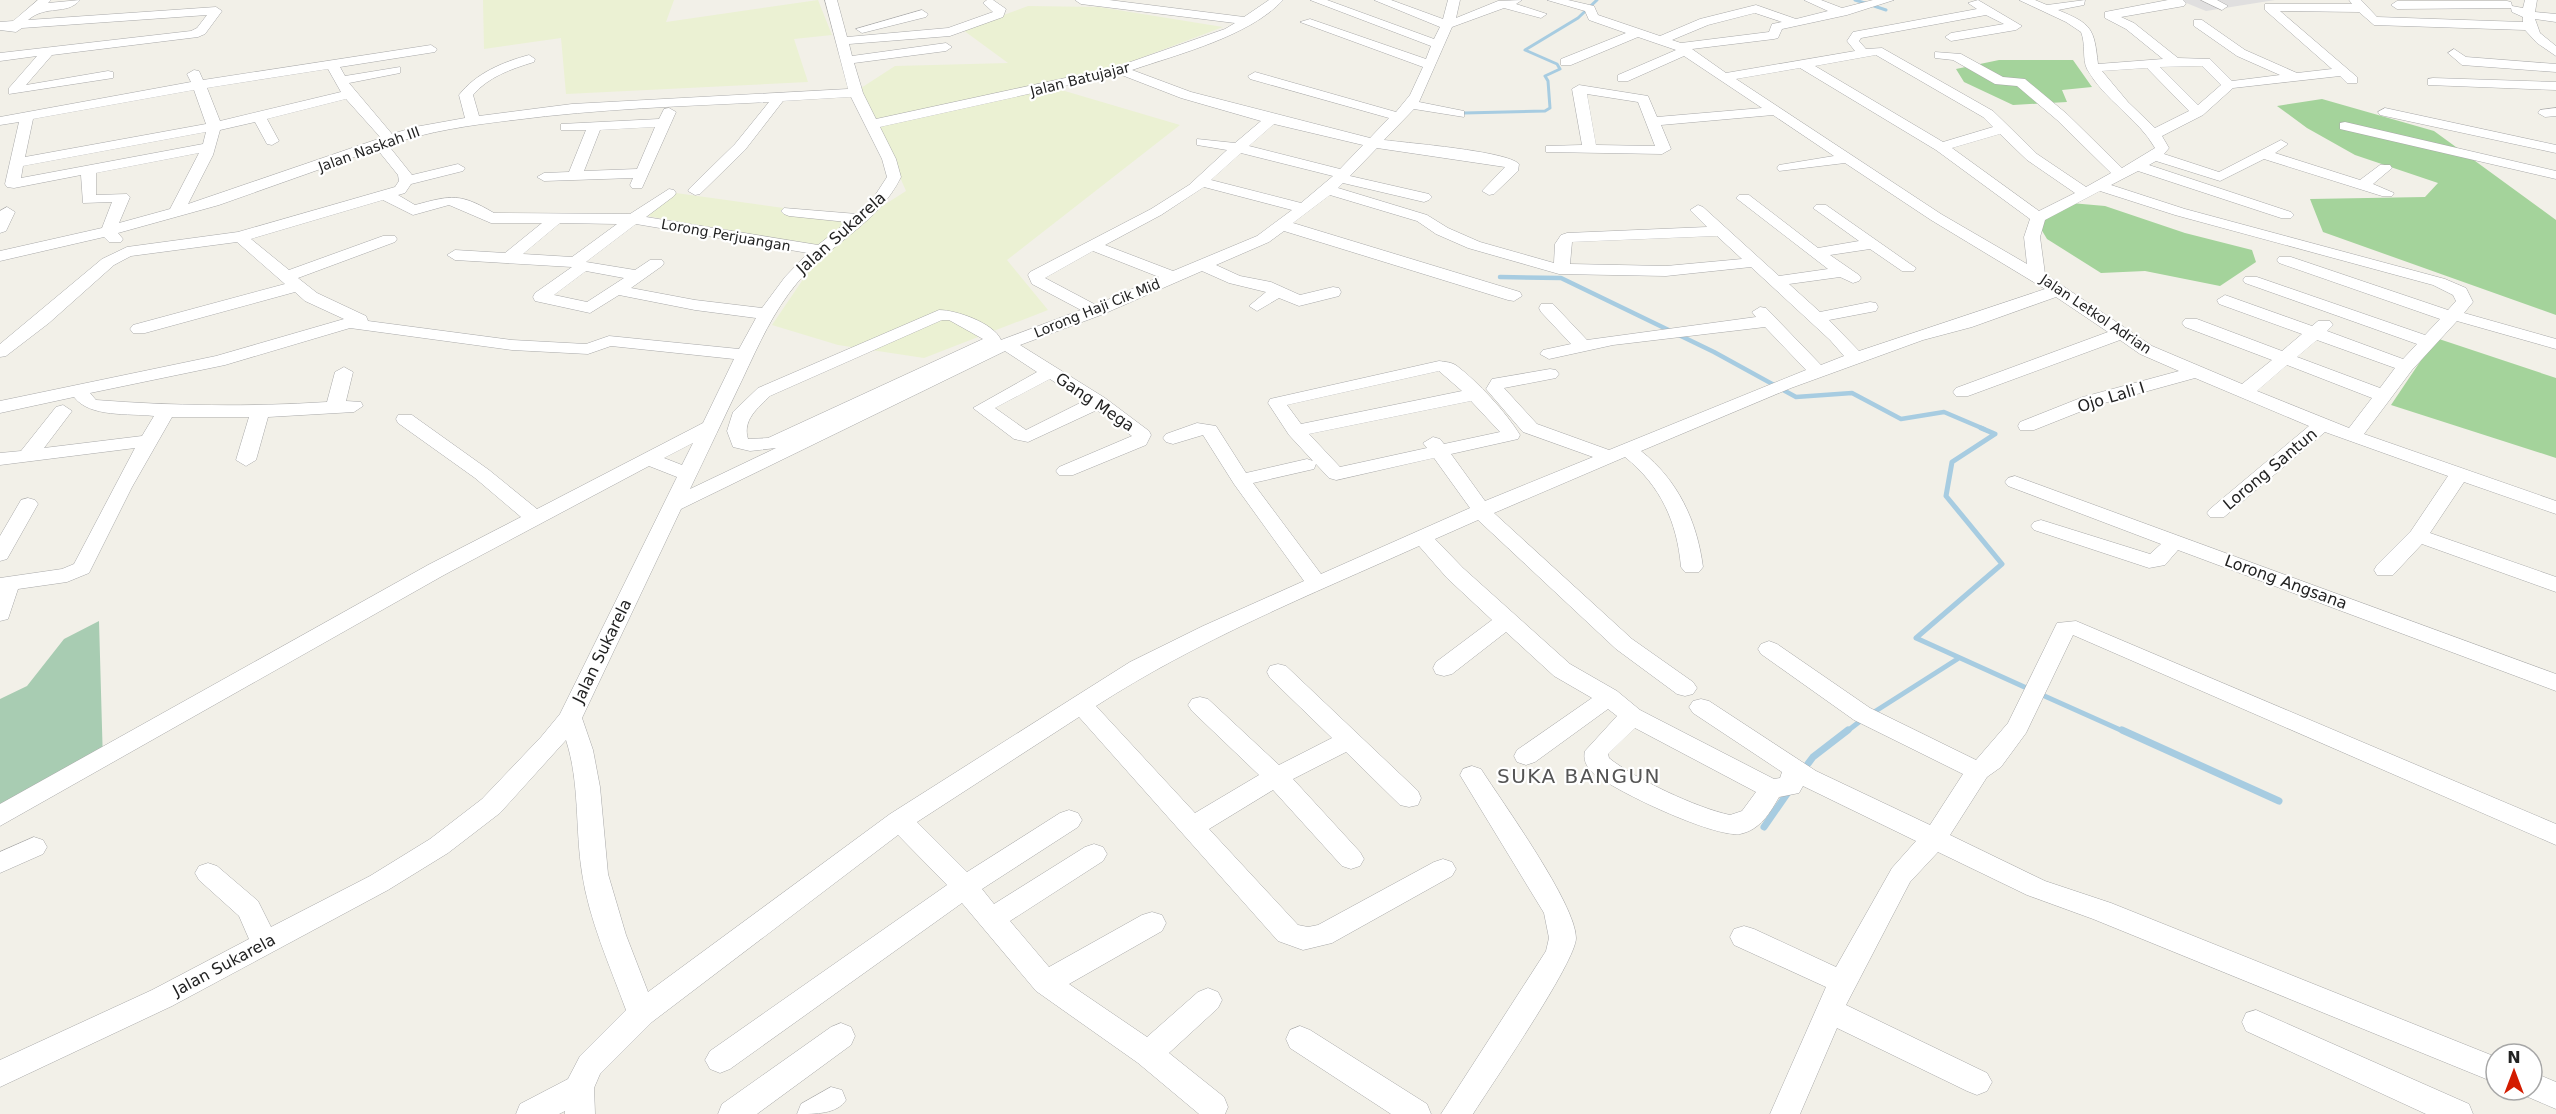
<svg xmlns="http://www.w3.org/2000/svg" width="2556" height="1114" font-family="'DejaVu Sans',sans-serif">
<style>
.residential{fill:#e0dfdf}
.farmland{fill:#ebf1d3}
.forest{fill:#a4d39b}
.cemetery{fill:#a8ccb2}
.lines{fill:none;stroke-linecap:round;stroke-linejoin:round}
.stream-far3{stroke:#a7cce1;stroke-width:3}
.stream-far2{stroke:#a7cce1;stroke-width:4.5}
.stream-far1{stroke:#a7cce1;stroke-width:5}
.stream{stroke:#a7cce1;stroke-width:7}
.minor-casing{stroke:#a9a9a9;stroke-width:1}
.minor{fill:#fff;fill-rule:evenodd}
.labels{text-anchor:middle;dominant-baseline:central;stroke-width:4.5;stroke-linejoin:round;paint-order:stroke}
.far-street-label{font-size:14px;fill:#222;stroke:#fff}
.street-label{font-size:16px;fill:#222;stroke:#fff}
.quarter-label{font-size:20px;letter-spacing:1.5px;fill:#555;stroke:#fff}
</style>
<rect width="100%" height="100%" fill="#f2f0e8"/>
<path class="residential" d="M2179,0H2275L2206,11Z"/>
<path class="farmland" d="M483,0H674L666,22L818,0L832,35L794,39L808,82L566,94L561,38L484,49Z
M1028,6L1099,7L1223,27L1058,89L1180,125L1007,260L1048,310L924,358L838,345L772,325L825,247L641,215L676,193L862,219L906,191L861,88L895,66L1008,63L963,30Z"/>
<path class="forest" d="M1999,60H2073L2092,87L2062,90L2067,102L2013,105L1964,82L1956,69Z
M2322,99L2434,131L2556,220V315L2323,232L2310,199L2425,197L2438,183L2355,155L2307,128L2277,106Z
M2071,203L2105,206L2185,233L2252,250L2256,262L2220,286L2145,271L2101,273L2047,239L2038,224Z
M2436,338L2556,378V458L2391,405Z"/>
<path class="cemetery" d="M99,621L103,763L0,813V699L27,686L64,639Z"/>
<g class="lines">
<path class="stream-far3" d="M1855,0L1865,3
M1874,6L1886,10
M1464,113L1545,111L1550,108L1548,81L1545,76L1560,69L1557,64L1525,50L1578,18L1597,0"/>
<path class="stream-far2" d="M1500,277L1561,278L1714,352L1796,397L1852,393L1901,419L1944,412L1984,429"/>
<path class="stream-far1" d="M1981,428L1995,434L1952,462L1946,496L2002,564L1916,638L2031,690
M2040,694L2125,732
M1871,714L1959,658
M1846,732L1863,719"/>
<path class="stream" d="M2122,730L2279,801
M1804,769L1813,757L1848,730
M1764,827L1789,791"/>
<defs>
<path id="minor" d="M38,0H51L48,3L80,0C66,16 47,4 28,20L216,7L222,11L205,34L198,37L52,55L26,85L108,71L113,72V78L9,94V88L37,56L0,61V53L191,31L197,28L207,15L22,28L16,32L0,30V22L13,21Z
M825,0H837L847,37L948,28L993,12L983,3L987,0H993L1006,9L1003,17L950,36L849,44L852,56L946,43L952,47L946,51L854,63L863,93L876,119L1116,67L1225,29L1235,23L1081,4L1075,0H1109L1244,17L1269,0H1283C1250,36 1179,54 1132,70L1191,92L1370,138L1389,118L1250,79L1248,76L1255,72L1396,112L1410,95L1423,67L1300,22L1310,19L1426,59L1431,46L1310,0H1327L1434,39L1440,27L1374,0H1391L1443,19L1448,0H1460L1456,18L1498,1L1522,0L1516,4L1547,14L1541,18L1504,8L1452,27L1419,102L1464,111V117L1414,109L1384,140C1407,143 1507,151 1519,164L1518,171L1494,194L1489,195L1482,191L1505,167L1377,148L1350,176L1429,194L1432,197L1429,200L1424,202L1343,183L1338,188L1427,215L1448,228L1480,242L1554,263L1555,244L1561,235L1567,233L1707,227L1690,210L1698,205L1703,207L1779,276L1828,269L1736,198L1739,195H1749L1818,248L1859,241L1813,208L1816,205H1826L1916,268L1914,271H1902L1870,249L1830,255L1859,275L1861,278L1859,281L1853,283L1840,277L1789,284L1820,312L1870,302L1876,303L1878,307L1876,311L1829,320L1859,351L2045,289L1931,220L1845,163L1779,171L1777,168L1779,165L1834,156L1773,115L1661,125L1671,149L1662,154L1546,152V146L1582,145L1572,89L1579,85L1648,96L1657,117L1762,108L1684,56L1628,81H1618V75L1676,50L1638,37L1571,65H1561V59L1626,33L1589,20L1585,11L1547,0H1568L1594,6L1598,15L1660,36L1700,19L1756,5L1796,19L1828,11L1804,0H1821L1842,8L1873,0H1894L1847,15L1782,29L1778,38L1774,39L1692,49L1726,73L1855,51L1847,41L1853,32L1977,9L1968,3L1978,0L2022,26L2016,30L1951,41L1945,37L1951,33L2004,24L1986,15L1861,38L1859,41L1866,49L1882,48L1993,111L2037,154L2086,187L2111,173L2057,120L2017,86L1995,84L1953,60L1935,58V52L1961,54L2003,77L2025,79L2067,114L2122,168L2155,148C2138,118 2104,100 2087,69C2082,59 2086,44 2081,32L2066,22L2019,0H2035L2047,5L2085,0L2084,5L2058,10C2092,24 2094,28 2098,64L2163,59L2126,29L2105,18V12L2168,0H2183L2186,3L2184,6L2121,17L2134,23L2178,58L2210,59L2232,81L2280,75L2237,56L2194,26V20H2202L2245,50L2297,73L2332,69L2265,10V4H2352L2349,0H2361L2377,17L2523,22V17L2512,12L2511,8L2397,9L2391,5L2397,1H2507L2511,2L2512,6L2523,8L2525,0H2537L2535,12L2556,14V22L2535,19L2540,33L2556,46V56L2537,43L2525,30L2374,25L2359,12L2280,11L2357,77V83H2347L2340,76L2233,88L2203,115L2162,136L2169,148L2164,154L2219,172L2281,140L2288,144L2275,153L2360,180L2380,165H2390L2392,168L2373,184L2394,193L2392,196H2382L2264,159L2220,181L2156,161L2149,165L2291,212L2294,215L2291,218H2281L2138,171L2111,185L2185,209L2445,279L2466,288L2473,302L2464,313L2556,339V349L2457,321L2412,370L2364,434L2556,501V514L2464,482L2430,533L2556,577V592L2422,544L2393,575H2377L2374,570L2377,565L2411,531L2448,476L2325,432L2224,517H2210L2207,513L2210,509L2309,426L2195,378L2097,405L2034,430H2020L2018,426L2020,422L2083,397L2179,371L2140,354L2120,340L1968,396H1956L1953,392L1956,388L2108,332L2056,297L1972,327L1923,340L1791,388L1641,451C1678,480 1697,521 1703,567L1699,572H1685L1681,567C1677,522 1661,486 1625,457L1494,513L1632,639L1693,682L1697,688L1693,694L1685,696L1677,694L1616,649L1478,520L1435,539L1463,568L1570,664L1617,691L1640,710L1774,779L1780,778L1782,772L1693,713L1689,707L1693,701L1701,699L1709,701L1816,771L1930,825L1963,774L1854,720L1761,654L1758,649L1761,644L1769,641L1777,644L1870,708L1976,760L2008,723L2057,623L2076,621L2556,824V845L2073,635L2026,733L2001,767L1987,777L1950,835L2045,881L2111,903L2496,1057V1083L2093,919L2027,895L1938,852L1910,882L1846,1005L1987,1073L1992,1082L1987,1091L1977,1095L1967,1091L1837,1028L1800,1114H1770L1826,987L1734,945L1730,937L1734,929L1744,926L1754,929L1836,967L1892,868L1916,841L1803,786L1799,793L1779,797C1770,813 1760,830 1740,834C1714,838 1612,790 1592,772C1586,766 1583,759 1585,751L1617,716L1608,709L1535,762L1526,765L1517,762L1514,756L1517,750L1592,698L1554,676L1506,632L1452,674L1444,676L1436,674L1433,668L1436,662L1492,620L1447,578L1419,546C1310,595 1198,640 1096,706L1195,813L1259,775L1192,711L1188,705L1192,699L1200,697L1208,699L1279,765L1332,738L1270,678L1267,672L1270,666L1278,664L1286,666L1418,791L1421,798L1418,805L1409,807L1400,805L1346,752L1293,779L1360,852L1364,859L1360,866L1351,869L1342,866L1273,790L1209,829L1298,925L1308,927L1318,925L1434,862L1443,859L1452,862L1456,869L1452,876L1332,943L1303,950L1278,941L1079,717L917,822L967,872L1060,813L1069,810L1078,813L1082,820L1078,827L982,889L994,904L1085,847L1094,844L1103,847L1107,854L1103,861L1010,921L1049,967L1142,915L1152,912L1162,915L1166,923L1162,931L1069,984L1147,1037L1198,992L1208,988L1218,992L1222,1000L1218,1008L1169,1053L1224,1097L1228,1107L1225,1114H1199L1138,1063L1036,991L962,903L730,1069L720,1073L710,1069L705,1060L710,1051L947,885L898,835L652,1022L600,1074L594,1088L595,1114H565V1111L559,1114H516L520,1104L568,1079L580,1056L626,1010C610,966 589,920 582,873C575,829 580,783 566,740L500,813L448,853L388,890L172,1006L0,1087V1060L152,990L249,939L239,916L199,880L195,873L199,866L208,863L217,866L258,901L271,927L370,876L430,839L482,799L541,737L560,714L677,477L649,466L444,575L0,826V804L428,565L521,517L475,478L398,423L396,419L398,415H412L489,470L537,509L703,423L734,359L611,346L588,354L512,350L350,328L225,365L90,393L96,400C174,406 249,407 327,402L335,372L344,367L353,372L346,401L361,402L363,406L354,412L268,417L256,460L246,466L236,460L249,417H172L132,487L89,573L67,582L18,589L8,619L0,621V578L62,569L74,564L135,448L0,465V453L21,451L56,407L63,405L72,411L44,448L142,436L154,416C129,413 90,418 74,397L0,413V401L216,356L344,319L305,301L295,292L145,333H133L130,329L133,325L285,284L237,242L131,256L114,265L49,323L6,356L0,357V344L102,259L127,247L238,232L395,187L399,181L398,175L377,149L219,205L118,233L123,239L121,242H109L104,237L0,261V251L102,228L112,202L83,203L81,175L14,188L7,187L5,184L19,122L0,125V117L191,82L187,74L194,70L199,71L203,80L431,45L437,49L435,52L340,67L345,76L400,67V73L349,83L392,134L415,127L465,118L459,95C476,73 503,62 529,55L535,59L534,62C511,69 488,77 473,95L479,116L572,104L848,89ZM1755,13L1782,22L1772,24L1769,32L1681,43L1672,40L1708,25ZM1876,55L1983,117L1993,127L1943,142L1815,66ZM2202,66L2221,85L2198,105L2160,67ZM1800,68L1936,150L2030,219L2024,237L2027,264L1941,214L1736,79ZM2147,68L2189,111L2155,128L2128,102L2102,71ZM328,69L341,92L220,121L207,88ZM1119,74L1181,98L1261,121L1235,143L1197,139V145L1227,150L1189,185L1151,209L1030,272L1028,275L1032,284L1081,310L1001,340C994,323 956,310 939,310L758,388L733,412L727,431L733,447L750,451L776,448L690,489C708,452 725,415 743,378C759,344 773,312 797,283C829,244 878,224 901,177L896,159L880,127ZM194,90L206,124L25,157L33,119ZM1587,94L1638,102L1655,146L1596,145ZM851,97L882,159L887,177L872,200L857,214L784,208L781,211L784,214L789,216L847,222L818,245L646,217L674,196L676,193L674,190L669,189L630,214L494,213C460,193 452,195 415,205L398,195L405,193L411,184L463,171L465,168L458,164L412,175L388,145C429,131 471,125 514,120C598,109 684,106 769,102L735,144L690,188L688,191L695,195L700,194L745,150L783,101ZM346,99L381,138L188,204L213,155L220,130L255,122L267,144L272,145L279,141L267,119ZM1274,124L1363,145L1340,169L1249,146ZM206,132L203,144L21,178L23,166ZM2000,134L2027,160L2075,193L2039,211L1952,148ZM199,153L170,209L119,223L130,197L127,194L96,195V173ZM1241,153L1333,176L1301,203L1211,180ZM1204,187L1292,210L1257,236L1173,271L1105,245L1161,215ZM2100,191L2175,215L2433,285L2453,295L2456,301L2448,310L2291,257H2279L2277,260L2279,263L2440,319L2425,335L2257,277H2245L2243,280L2245,283L2417,344L2403,359L2327,331L2333,325L2330,321H2318L2312,326L2225,295L2217,300L2219,304L2302,334L2282,351L2197,319H2185L2182,323L2185,327L2272,360L2242,384L2152,346L2045,274L2040,237L2045,220ZM1330,195L1417,221L1436,234L1468,248L1559,274L1666,276L1751,267L1830,340L1844,356L1821,365L1766,308L1760,307L1752,312L1756,317L1587,340L1553,304H1541L1539,308L1541,312L1571,344L1543,350L1540,354L1549,359L1613,345L1765,327L1806,370L1609,450L1537,424L1504,388L1556,378L1559,374L1556,370L1550,369L1492,379L1486,389L1523,432L1593,457L1485,501L1451,454L1518,439L1520,435C1506,412 1478,382 1457,366C1452,362 1445,362 1439,361L1270,399L1268,403L1289,435L1313,461L1307,459L1246,473L1216,426L1197,423L1166,434L1163,438L1166,442L1173,444L1203,435L1234,484L1304,581L1203,626L1130,662L1073,698L890,814L648,992L626,935L608,874L600,787L593,750L582,718L681,509L1005,351L1037,372L973,408L1014,439L1028,442L1097,410L1132,436L1059,467L1056,471L1059,475H1073L1146,445L1151,435L1149,431L1105,398L1020,345L1101,315L1202,271L1229,283L1266,292L1249,306L1257,311L1279,298L1299,306L1339,296L1341,292L1339,288L1333,287L1300,295L1271,282L1240,276L1216,265L1269,242L1284,231L1508,300L1514,301L1522,296L1520,292L1293,223ZM383,200L413,215L449,205L491,223H542L505,253L455,250L447,255L455,260L572,267L535,293L533,297L535,301L590,313L619,295L695,310L756,318L739,349L609,336L586,344L512,340L368,321L366,316L317,293L298,278L395,242L397,239L395,236H383L289,270L251,239ZM560,223L617,224L572,257L523,254ZM636,224L808,253L785,277L762,308L695,300L631,288L662,266L664,263L662,260H650L635,270L586,262ZM1717,236L1742,259L1666,266L1570,264L1572,242ZM1093,251L1159,277L1096,305L1045,278ZM586,271L624,278L587,302L554,295ZM942,320H949L983,339L768,438L748,439C742,420 758,408 770,396ZM2317,340L2395,368L2380,388L2297,357ZM2287,365L2372,398L2349,428L2257,391ZM1439,371L1462,391L1301,424L1287,405ZM1050,379L1084,401L1026,430L995,408ZM1471,401L1500,432L1444,444L1440,439L1433,437L1423,443L1427,448L1340,467L1309,434ZM693,443L682,465L664,458ZM1434,458L1470,508L1321,574L1253,483L1314,469L1316,464L1329,478L1336,480ZM1635,728L1756,792L1742,811L1730,815C1697,808 1635,779 1609,758L1608,754Z
M2201,0H2217L2228,6L2222,10Z
M922,10L928,14L926,17L862,33L856,29Z
M2454,49L2466,57L2556,64V72L2462,65L2448,53Z
M2433,78L2556,82V90L2428,85V79Z
M669,108L676,112L642,188H632L630,185L633,178L544,181L537,177L544,173L569,172L586,130H561V124L659,119L664,109ZM655,127L637,169L584,171L600,130Z
M2385,108L2556,145V153L2380,115L2378,112Z
M2556,108V116L2545,117L2538,113L2540,110Z
M2345,122L2556,171V179L2340,129V123Z
M7,207L15,212L6,231L0,233V211Z
M2015,476L2556,674V691L2178,550L2165,565L2149,568L2034,530L2031,526L2034,522L2041,520L2150,554L2161,544L2008,486L2005,482L2008,478Z
M28,498L35,500L38,504L7,559L0,561V536L21,500Z
M1472,766L1481,769C1502,802 1576,904 1576,938C1576,962 1491,1085 1473,1114H1441L1546,951L1549,938L1544,913L1460,775L1463,769Z
M34,837L43,840L47,847L43,854L0,873V852Z
M2256,1010L2469,1104L2473,1114H2426L2246,1031L2242,1022L2246,1013Z
M841,1023L851,1027L855,1036L851,1045L757,1114H718L722,1104L831,1027Z
M1300,1026L1310,1030L1427,1104L1431,1114H1391L1290,1048L1286,1039L1290,1030Z
M2532,1072L2556,1082V1109L2521,1094L2519,1090H2532Z
M831,1087L842,1090L846,1100C837,1114 816,1114 797,1114L801,1104Z"/>
</defs>
<use href="#minor" class="minor-casing"/>
<use href="#minor" class="minor"/>
</g>
<g class="labels">
<g class="far-street-label">
<text transform="translate(1080 79) rotate(-14)">Jalan Batujajar</text>
<text transform="translate(369 149) rotate(-20)">Jalan Naskah III</text>
<text transform="translate(726 235) rotate(10)">Lorong Perjuangan</text>
<text transform="translate(1097 308) rotate(-22)">Lorong Haji Cik Mid</text>
<text transform="translate(2096 314) rotate(34)">Jalan Letkol Adrian</text>
</g>
<g class="street-label">
<text transform="translate(841 233) rotate(-42)">Jalan Sukarela</text>
<text transform="translate(2111 397) rotate(-17)">Ojo Lali I</text>
<text transform="translate(1095 402) rotate(34)">Gang Mega</text>
<text transform="translate(2270 469) rotate(-40)">Lorong Santun</text>
<text transform="translate(2286 582) rotate(20)">Lorong Angsana</text>
<text transform="translate(602 651) rotate(-64)">Jalan Sukarela</text>
<text transform="translate(224 965) rotate(-28)">Jalan Sukarela</text>
</g>
<g class="quarter-label">
<text x="1579" y="776">SUKA BANGUN</text>
</g>
</g>
<g transform="translate(2514 1072)"><circle r="28" fill="#ffffff" stroke="#a7a7a7" stroke-width="1.5"/>
<path d="M0-4.5L10 22L0 15L-10 22Z" fill="#d31c00"/>
<text y="-9" font-size="16" font-weight="bold" text-anchor="middle" fill="#222222">N</text>
</g>
</svg>
